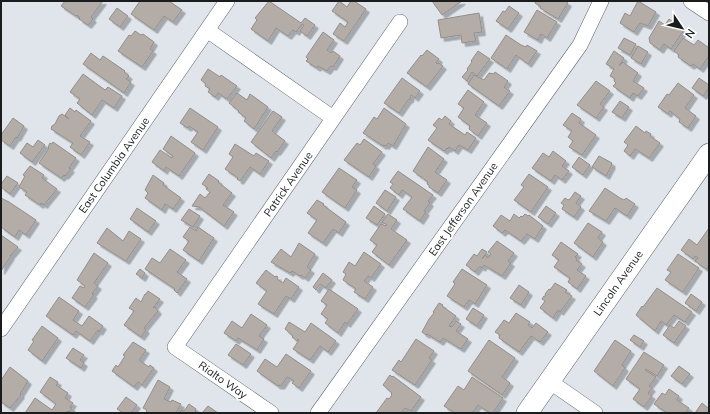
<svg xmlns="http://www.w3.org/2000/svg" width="710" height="414" font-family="Mulish,sans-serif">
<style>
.building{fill:#b4aca7;stroke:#948e89;filter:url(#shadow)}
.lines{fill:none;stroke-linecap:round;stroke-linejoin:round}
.street-casing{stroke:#61666c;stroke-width:16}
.secondary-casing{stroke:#61666c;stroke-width:22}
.street{stroke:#fff;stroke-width:15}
.secondary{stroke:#fff;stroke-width:21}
.labels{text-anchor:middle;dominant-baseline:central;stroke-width:4;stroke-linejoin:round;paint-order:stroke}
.street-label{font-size:11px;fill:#1a1c1e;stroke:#fff}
</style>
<defs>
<filter id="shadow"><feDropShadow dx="3.5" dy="3.5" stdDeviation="0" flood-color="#0004"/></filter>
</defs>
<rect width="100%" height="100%" fill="#dfe5eb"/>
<path class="building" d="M65,1H103L91,17L93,19L88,25L79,19L80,18L77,15L76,16L61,6Z
M140,1H169L182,10L173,22L164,16L154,30L131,14Z
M269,1L301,23L305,18L315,25L307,36L300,31L304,25L302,24L296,32L293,30L288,36L276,28L268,41L251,29L257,20L255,18Z
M339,1L347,7L351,1H354L366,9L344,41L333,34L340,23L345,27L348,22L332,11Z
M432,1H462L442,15Z
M536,1L543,2L544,1H565L568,3L558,19L540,8L541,7L535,3Z
M638,1L656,12L648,26L640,23L634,32L620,23L625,13L630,16Z
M509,6L519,13L508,29L496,21L503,11L505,12Z
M117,8L128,16L120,27L109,19Z
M537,10L557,22L547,38L541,34L538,40L524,32Z
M479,13L482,32L474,33L476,41L462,43L461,35L441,38L438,20Z
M669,19L684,30L671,49L664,44L660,50L650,43L649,38L659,21L665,25Z
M135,31L141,35L143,34L154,42L150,49L153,51L142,67L118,51L129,35L131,36Z
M323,32L334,40L327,50L331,53L333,51L340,56L333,67L331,66L327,71L318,66L317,68L306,61L308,59L306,57Z
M506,35L521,45L526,47L527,45L537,51L528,64L516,55L507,69L491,58Z
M624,38L636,44L630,55L618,48Z
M683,38L694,45L698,40L709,48V56L700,69L693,64L691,66L678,57L679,55L674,51Z
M638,46L648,52L641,64L631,58Z
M427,50L439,59L436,63L438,64L439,63L443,66L427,87L407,73L421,55L422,56Z
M478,51L490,59L477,76L472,72L467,81L462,77L468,70L467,69L472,62L471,61Z
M614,51L624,58L619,66L623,62L638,73L633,81L644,88L638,96L633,93L630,98L613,86L616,83L614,81L615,79L610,76L614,69L606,64Z
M91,53L100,60L103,56L125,71L124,72L129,76L126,79L131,82L124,93L83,64Z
M208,69L220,77L221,75L237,86L227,99L218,93L215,97L208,92L210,89L205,86L206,84L201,80Z
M495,72L508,81L504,87L510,91L499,106L468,84L474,75L484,80L489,73L494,74Z
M83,74L105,90L108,87L122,96L114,108L102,100L92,115L77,103L80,99L70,92Z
M402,78L420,91L415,98L411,95L410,99L408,100L399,113L384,103Z
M699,78L709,85V88L703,96L692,88Z
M596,81L610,91L600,104L604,107L596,118L577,105Z
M678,83L694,95L685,108L696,116L688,128L679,122L680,119L676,116L670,111L668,114L658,107L667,94L669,95Z
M468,90L484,102L475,115L487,123L478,136L469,129L470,126L458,117L464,108L458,104Z
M237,93L247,100L250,94L268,107L254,129L244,121L246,118L238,112L239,111L229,103Z
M620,101L629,107L622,118L612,112Z
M70,108L75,112L76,110L91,121L80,136L90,142L81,155L70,147L73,143L51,129L52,126L55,124L59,116L62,114L69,119L65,115Z
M190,108L218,127L203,150L191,142L198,132L189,126L188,128L180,123Z
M384,108L406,124L393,146L388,143L386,146L383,145V146L363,133L374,117L377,119Z
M273,111L282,117L272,131L285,141L277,152L276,151L271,158L251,142Z
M572,113L581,119L579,123L596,135L582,155L569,147L573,141L568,137L572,131L563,125Z
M445,116L451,121L449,124L465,135L467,132L476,138L468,150L459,145L455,151L449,147L448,149L447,148L444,151L428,140L437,128L433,125L439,118L442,120Z
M13,118L24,126L17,138L16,137L10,146L1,140V135Z
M636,126L645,133L646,131L651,134L650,136L660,143L649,158L635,149L630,156L624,151L628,145L624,142Z
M171,136L195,153L179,176L166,167L164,171L152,162L160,150L172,158L173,156L163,149Z
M364,139L382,152L373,164L376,166L369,177L344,160L357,143L360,145Z
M38,140L45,145L32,162L20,153L27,143L33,147Z
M53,142L76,158L69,168L71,169L65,176L64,175L61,178L39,163L49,148L48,147L50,143L52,144Z
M235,144L254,156L256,153L269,161L260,174L250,167L240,181L237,179L238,178L225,169L233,157L229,154Z
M428,147L444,159L435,172L447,180L438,193L429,187V185L427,184L428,182L413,171Z
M553,151L566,161L562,166L569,171L562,180L555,175L551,181L532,168L543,153L549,157Z
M599,156L612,163L611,164L612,165L606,176L592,167Z
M579,157L590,165L583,175L572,167Z
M30,166L44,175L42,178L57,189L44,205L41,203L40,205L25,195L27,192L19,187L25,176L23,175Z
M339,168L357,180L352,187L357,190L345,208L322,192Z
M398,171L433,195L428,201L430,203L424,211L426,212L420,221L403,209L412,197L402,190L399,195L390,188L393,184L390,182Z
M209,174L219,181L218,182L232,193L223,205L234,212L224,226L199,207L192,206L200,194L205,198L210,192L206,189L208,188L202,184Z
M529,174L548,187L531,212L514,200L524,187L521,185Z
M153,175L164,183L163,185L181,198L173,209L165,204L162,210L145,198L148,193L145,190Z
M7,176L18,183L10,194L1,187V184Z
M605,188L620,198L624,200L626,198L635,204L627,216L615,208L606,221L589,211Z
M385,190L396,197L387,211L376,203Z
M575,192L581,196L576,203L581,207L574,217L562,209L564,205L561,203L565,198L568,200L570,199Z
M1,198L9,202L36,220L26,235L19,230L15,237L1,227Z
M317,200L324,204L323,205L346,222L339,233L333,229L323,243L308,233L317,220L307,213Z
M374,206L385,214L377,225L366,218Z
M546,206L556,213L548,224L538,217Z
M137,208L156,221L148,232L130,219Z
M189,209L200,216L193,227L181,220Z
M388,214L397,220L391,229L407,240L389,265L372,252L377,245L370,240L381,224L386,226L387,225L382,222Z
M514,214L519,218L521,216L522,217L525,214L528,216L529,215L543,226L535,239L527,234L521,241L505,230L502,233L493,226L501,215L510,221Z
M588,223L602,232L598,238L603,242L593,257L574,243Z
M190,227L196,231L198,227L214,238L199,261L183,250L189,241L183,237Z
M107,228L123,241L129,231L141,239L126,261L97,243Z
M709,228V266L706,269L695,261L698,258L695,256L693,259L681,250L689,239L697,245Z
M1,235L18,247L10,256H11L1,271Z
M497,241L514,253L508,261L511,263L502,276L484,265L482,268L480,266L475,272L466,265L474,254L477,256L482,249L487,252L482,259L485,255L488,258L491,254L488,252Z
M561,242L578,254L575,257L577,258L576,260L582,264L577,270L586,276L577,289L568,282L570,278L554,267L559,260L552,255Z
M299,243L315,254L307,267L311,270L305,278L301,275L300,276L292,271L290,273L271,262L281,249L291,257Z
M170,249L186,260L177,272L187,279L177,293L174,290L175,289L145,269L152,258L160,263Z
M364,252L381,264L371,278L368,276L364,281L373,287L365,299L354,292L356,289L343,280L346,274L343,272L349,262L355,266Z
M94,253L108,263L94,283L98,286L92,294L94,295L85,307L72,298L80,286L84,288L85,286L77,280Z
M678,254L699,268L683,292L665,280L671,272L667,270Z
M140,269L145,273L142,278L136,274Z
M462,269L487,285L475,304L469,300L464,307L447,296L455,284L453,282Z
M266,270L275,277L276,276L278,277L277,279L283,283L286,278L299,287L291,299L286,296L274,314L258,304L267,291L256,283Z
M323,273L332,280L326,288L320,284L316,290L313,287Z
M555,283L567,290L565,292L572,296L560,312L558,310L553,318L540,308L545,301L542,299L544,296H546L545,294L549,289L550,290Z
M519,285L529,292L521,305L510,298Z
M657,288L692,312L685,322L674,315L666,325L661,321L655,331L636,315L642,306L643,307Z
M329,289L358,309L347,324L345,322L338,333L325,323L328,319L321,314L327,305L321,301Z
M148,291L160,299L153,308L155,307L158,311L144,328L146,330L141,337L124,325L134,311L129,308L136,298L141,302L145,294H146Z
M691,294L702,302L696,311L685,303Z
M59,297L79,311L73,320L82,326L89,316L103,326L99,332L98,330L90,341L76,331L73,335L46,316Z
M439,303L443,305L442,306L456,316L449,326L452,327L456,321L461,324L456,331L468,339L461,349L443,338L440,342L427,334L426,335L422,332L429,319L434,313L433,312Z
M473,308L484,315L477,326L466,319Z
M516,313L530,322L528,325L532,328L536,323L548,332L540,342L531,336L519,352L499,338L500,335L495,332L504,320L509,323Z
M251,314L267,325L259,336L264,339L257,350L238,338L236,341L224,333L232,321L242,328Z
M679,321L686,326L674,343L663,335L670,325L674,328Z
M289,322L305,332L311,323L336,341L328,352L320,346L310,360L293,349L299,340L298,339L297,341L292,337L293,336L285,329Z
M42,326L58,338L42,361L28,350L34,341L32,340Z
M634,335L644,341L640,347L630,340Z
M416,339L434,351L429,358L432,360L415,385L392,370L399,360L401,362Z
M489,340L515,358L502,377L510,383L502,395L468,371Z
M615,340L631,351L622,365L625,368L613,386L594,371Z
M133,342L146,350L140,359V361L149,367L150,365L154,368L142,385L138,382L134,387L112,371L116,365L118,367L125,356L123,355Z
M236,344L251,354L243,365L228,355Z
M73,348L84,355L80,360L84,363L81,368L66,358Z
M644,352L664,365L657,376L646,369L645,370L656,377L649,386L652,388L648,393L652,396L644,407L633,399L640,389L626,379Z
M286,354L311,371L299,388L292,383L294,381L288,377H287L281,386L279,385L278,386L257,371L265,359L277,367Z
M679,366L690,374L682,384L671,376Z
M10,367L28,381L20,394L21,395L10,408L1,402V380Z
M390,375L392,377L393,376L421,397L411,411L405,408L401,413H376L387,398L389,399L392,395L391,394L392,393L383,385Z
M50,377L58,382L56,385L68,393L65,398L73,403L70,407L72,408L69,412L67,411L66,413H25L35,398L52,410L56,404L40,392Z
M472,377L503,398L493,413H490L478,405L472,413H455L444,406L458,386L464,390Z
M158,380L170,387L164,399L171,402L172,400L181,404L176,413H146L147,410L143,408Z
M669,389L679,396L677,400L689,408L685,413H667L654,404L662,393L665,395Z
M126,397L137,405L131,413H123L117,409Z
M702,403L708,408L709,407V413H695Z
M189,404L196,409L195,411L198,413H179L182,410L184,411Z
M208,406L218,413H202Z"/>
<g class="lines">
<defs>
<path id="street" d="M691,1L709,13
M207,30L333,118
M1,329L227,1
M549,381L595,413
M271,413L175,347L400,22
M318,413L580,45L601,1"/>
<path id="secondary" d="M527,413L709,154"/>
</defs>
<use href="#street" class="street-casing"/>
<use href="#secondary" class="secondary-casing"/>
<use href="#street" class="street"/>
<use href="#secondary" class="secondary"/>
</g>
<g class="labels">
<g class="street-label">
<text transform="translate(114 165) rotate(-55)">East Columbia Avenue</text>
<text transform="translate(288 184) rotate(-55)">Patrick Avenue</text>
<text transform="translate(463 209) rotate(-55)">East Jefferson Avenue</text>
<text transform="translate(618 283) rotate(-55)">Lincoln Avenue</text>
<text transform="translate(223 380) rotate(35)">Rialto Way</text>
</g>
</g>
<rect width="710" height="414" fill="none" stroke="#1a1c1e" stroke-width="4"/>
<g transform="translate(682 28) rotate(125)" stroke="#ffffff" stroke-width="3" paint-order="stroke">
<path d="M0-3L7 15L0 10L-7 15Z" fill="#1a1c1e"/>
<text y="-6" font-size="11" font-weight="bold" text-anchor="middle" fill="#1a1c1e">N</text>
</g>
</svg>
